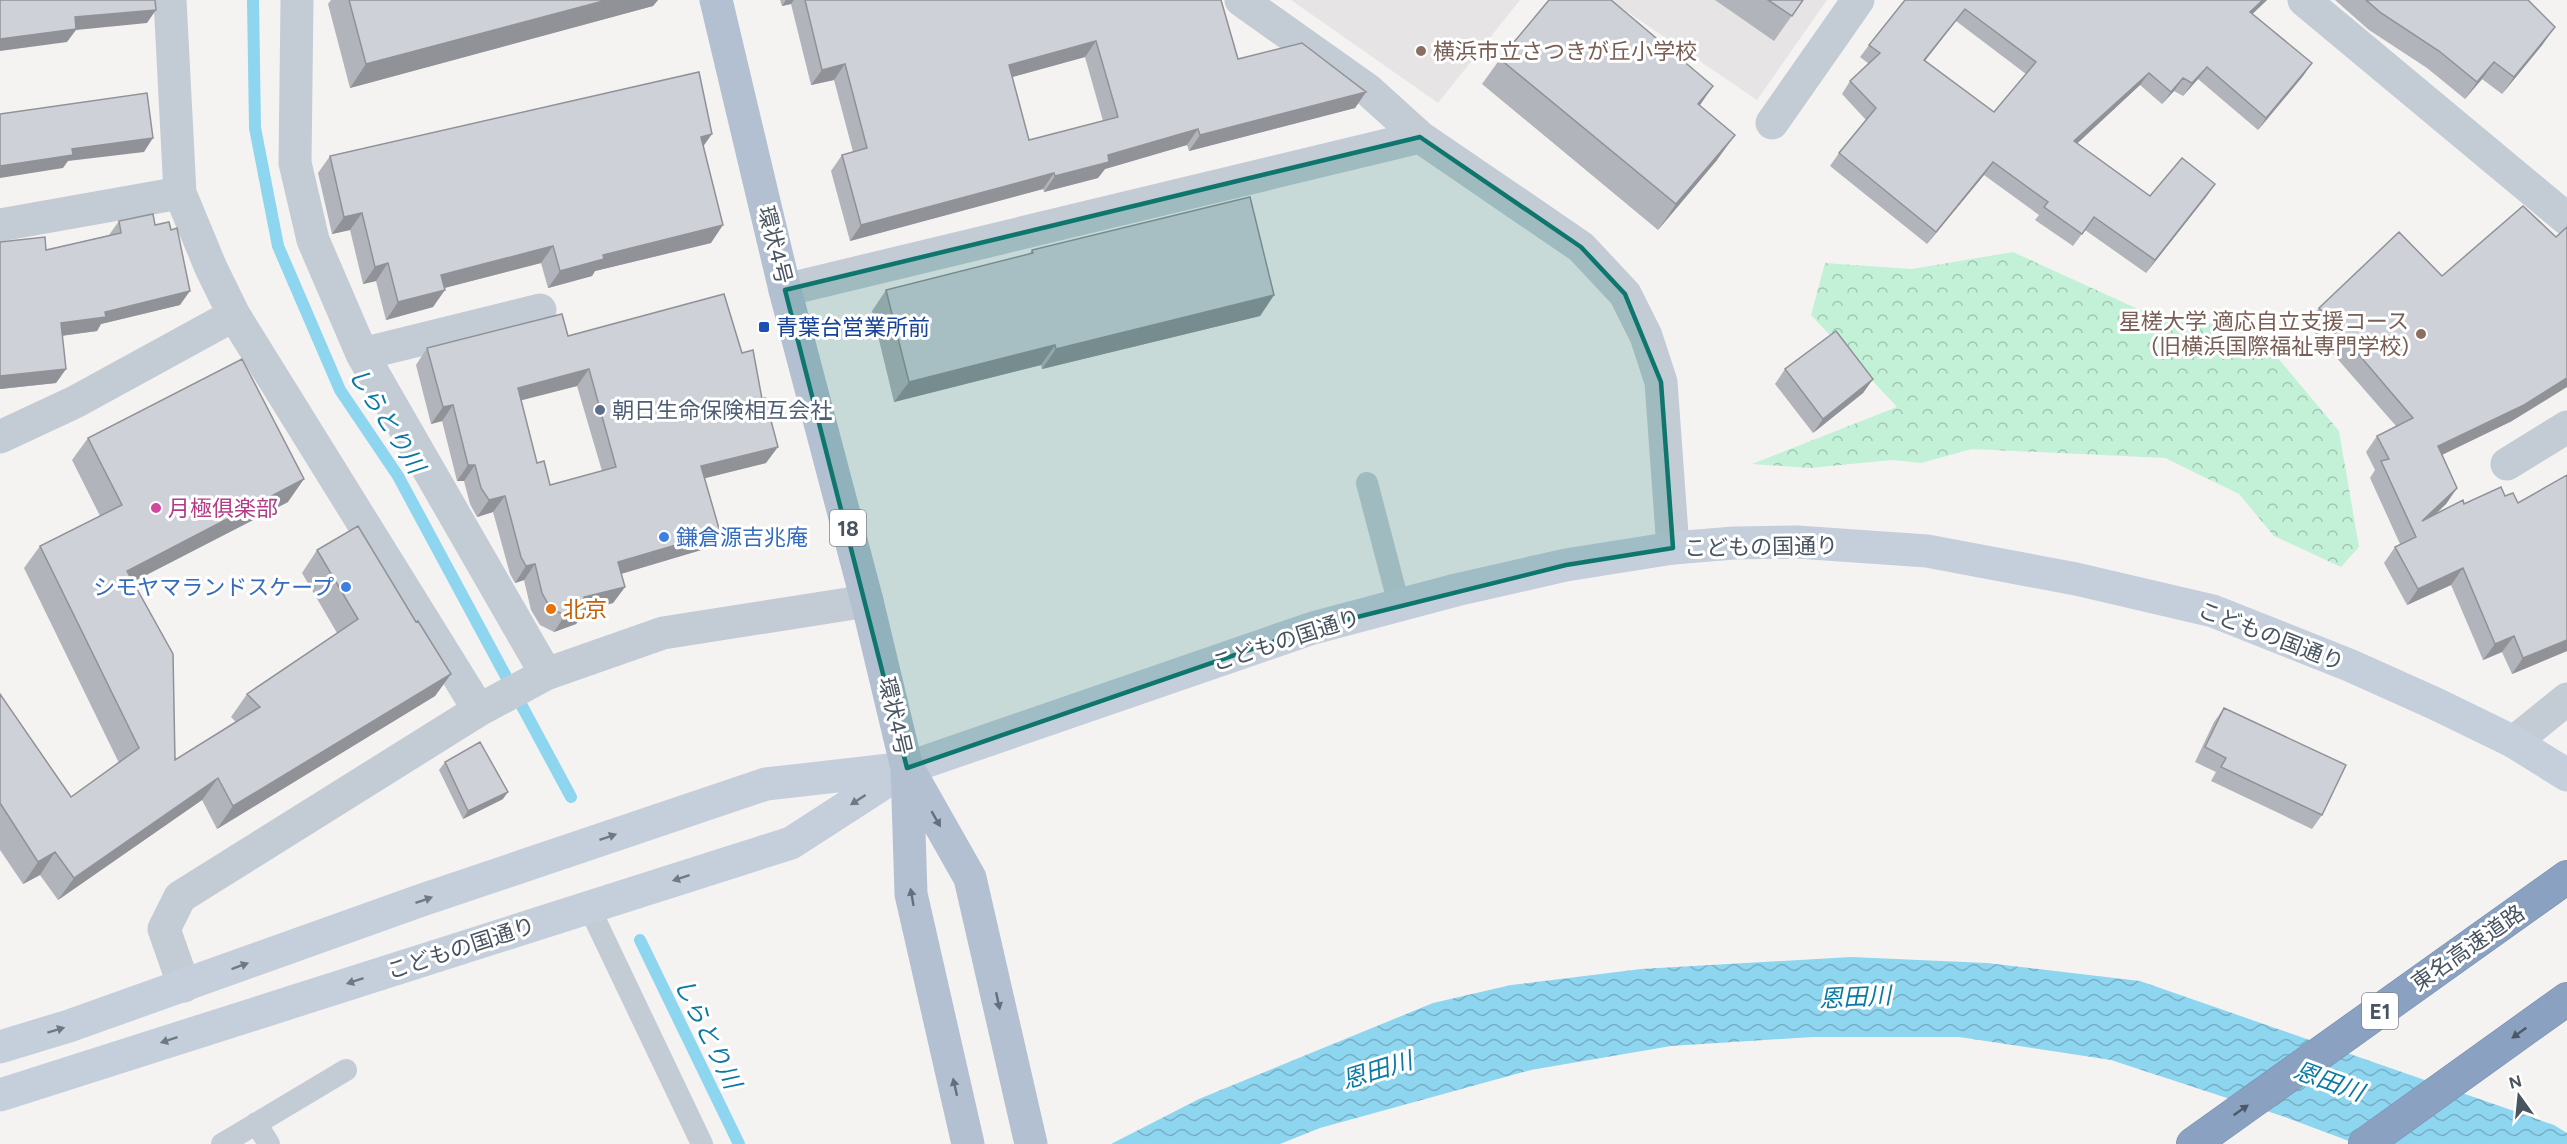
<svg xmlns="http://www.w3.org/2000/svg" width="2567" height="1144" font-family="Figtree,'Noto Sans JP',sans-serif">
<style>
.education{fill:#e6e4e4}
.forest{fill:url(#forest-crowns)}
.water{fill:url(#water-waves)}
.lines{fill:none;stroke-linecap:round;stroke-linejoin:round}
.stream{stroke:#8ed5ef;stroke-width:12}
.motorway-casing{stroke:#758cad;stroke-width:34}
.service{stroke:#c3ccd4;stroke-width:22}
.minor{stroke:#c3ccd4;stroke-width:33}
.secondary{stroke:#c5cedb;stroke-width:33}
.primary{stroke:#b2c0d1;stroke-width:33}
.motorway{stroke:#8aa1c1;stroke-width:33}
.wall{fill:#b1b4ba;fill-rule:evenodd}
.shaded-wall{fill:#909297}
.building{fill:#ced1d8;stroke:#909297;stroke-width:1.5;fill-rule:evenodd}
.oneway{fill:#6e7986}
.oneway2{fill:#636f7d}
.oneway3{fill:#4c5866}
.marked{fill:#0f766e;fill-opacity:0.2;stroke:#0f766e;stroke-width:4.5;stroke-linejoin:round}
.education-dot{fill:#8d6e63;stroke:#fff;stroke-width:2}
.transit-dot{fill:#1a4fb4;stroke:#fff;stroke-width:2}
.service-dot{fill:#5c6f8a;stroke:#fff;stroke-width:2}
.hotel-dot{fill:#d1479c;stroke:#fff;stroke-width:2}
.shop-dot{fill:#3f7fe0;stroke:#fff;stroke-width:2}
.food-dot{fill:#e8710a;stroke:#fff;stroke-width:2}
.labels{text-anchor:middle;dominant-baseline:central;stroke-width:6;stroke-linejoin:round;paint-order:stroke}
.shield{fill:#fff;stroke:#808790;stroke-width:1.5}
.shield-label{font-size:21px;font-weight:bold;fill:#495461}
.education-label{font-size:22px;fill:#785e54;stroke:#fff;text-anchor:start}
.street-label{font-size:22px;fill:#495461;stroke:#fff}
.transit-label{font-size:22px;fill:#164399;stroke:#fff;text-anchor:start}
.service-label{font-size:22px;fill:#4e5e75;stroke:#fff;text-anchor:start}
.hotel-label{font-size:22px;fill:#b23c85;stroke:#fff;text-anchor:start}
.shop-label{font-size:22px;fill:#366cbe;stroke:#fff;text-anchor:start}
.food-label{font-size:22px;fill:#c56008;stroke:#fff;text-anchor:start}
.water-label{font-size:24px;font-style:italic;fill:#0a7aa4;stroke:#fff}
</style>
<defs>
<pattern id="forest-crowns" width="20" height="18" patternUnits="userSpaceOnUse" patternTransform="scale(1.5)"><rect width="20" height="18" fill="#c2f1d7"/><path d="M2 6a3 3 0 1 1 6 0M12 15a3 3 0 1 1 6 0" fill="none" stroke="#a0c6b2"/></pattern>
<pattern id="water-waves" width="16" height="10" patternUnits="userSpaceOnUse" patternTransform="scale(1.5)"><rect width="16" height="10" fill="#8ed5ef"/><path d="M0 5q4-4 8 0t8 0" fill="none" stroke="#76afc5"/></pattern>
</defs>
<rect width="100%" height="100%" fill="#f5f3f2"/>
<path class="education" d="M1291,0H1520L1438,103Z
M1610,0H1827L1757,100Z"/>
<path class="forest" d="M2013,252L2138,309L2257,333L2339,431L2359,547L2341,567L2274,536L2239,494L2165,458L1972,449L1921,463L1892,460L1810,468L1752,464L1897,407L1811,315L1825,263L1912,269Z"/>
<path class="water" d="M1851,957L1987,963L2140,981L2554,1125L2567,1133V1144H2357L2282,1116L2111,1060L1959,1037H1813L1671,1046L1531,1070L1320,1128L1280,1144H1111L1199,1099L1433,1003L1511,985L1641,969Z"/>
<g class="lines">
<path class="stream" d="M253,0L255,128L278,246L340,390L398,476L571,797
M640,940L739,1144"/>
<defs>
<path id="motorway" d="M2193,1144L2567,877
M2365,1144L2567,999"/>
</defs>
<use href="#motorway" class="motorway-casing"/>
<path class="service" d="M1367,483L1399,605
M589,907L702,1144
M256,1123L269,1144
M222,1144L346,1070"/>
<path class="minor" d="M170,0L180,193L211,268L234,315L479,710
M297,0L295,163L313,240L362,354L546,674
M1241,0L1368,90L1420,137L1581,247L1625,294L1646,336L1661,382L1673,548
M2304,0L2567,219
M1772,123L1858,0
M0,225L180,193
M785,290L1420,137
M362,354L540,310
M0,437L75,402L234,315
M2507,464L2567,427
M2514,742L2567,699
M184,986L164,929L180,897L479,710L546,674L663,633L867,601"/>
<path class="secondary" d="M0,1047L69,1026L422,900L766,784L907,768L1313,628L1456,590L1566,565L1673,548L1734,543L1797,542L1927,551L2076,579L2213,611L2349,665L2436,704L2514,742L2567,775
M0,1095L791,843L901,772"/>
<path class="primary" d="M716,0L785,290L867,601L907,768L911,894L968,1144
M910,772L970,878L1031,1144"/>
<use href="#motorway" class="motorway"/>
</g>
<path class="wall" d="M331,0H658L653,6L350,88L328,4Z
M780,0H1221L1238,59L1366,92L1355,108L1189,151L1187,145L1105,169L1098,178L1044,192L1043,189L850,241L831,171L842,155L853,152L834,80L811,85L791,4L782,6ZM1085,57L1103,121L1029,140L1012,77Z
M1715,0H1803L1774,41Z
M1905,0H2267L2252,14L2312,63L2303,76L2258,130L2198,79L2183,96L2174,91L2162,104L2140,85L2077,143L2150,196L2206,197L2146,273L2085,230L2073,246L2035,220L2039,215L1984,175L1927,244L1830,166L1839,153L1866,120L1842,94L1850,81L1869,64L1860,57L1869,45ZM1956,21L2026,74L1994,112L1925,61Z
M2335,0H2528L2543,44L2502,94L2482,79L2465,99L2427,68L2369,30Z
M1500,59L1699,106L1717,160L1658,230L1482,84Z
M704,146L711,243L595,271L592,276L548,288L541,263L444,288L433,307L386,320L376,281L363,284L350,230L332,234L318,173L330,156Z
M119,221L155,225L180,305L101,324L97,331L62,336L66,369L56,383L0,389V242L46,250L109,235Z
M1032,250L1274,295L1260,316L1042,369L1041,365L894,402L872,311L886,290L1029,254Z
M2319,308L2512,421L2442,455L2457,488L2446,504L2435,515L2464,504L2505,496L2518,503L2567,475V651L2512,674L2502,652L2483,660L2451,585L2407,605L2384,563L2395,547L2400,544L2370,478L2375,470L2366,452L2377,436L2396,426L2307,324Z
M568,336L766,463L705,478L708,548L621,574L625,587L613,603L586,610L576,624L554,632L540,625L531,610L524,580L515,583L510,574L493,512L477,517L470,504L464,481H457L442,421L431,424L416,365L427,348ZM577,386L602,471L550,485L537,463L521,400Z
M1785,369L1873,379L1863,393L1813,433L1775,384Z
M88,438L288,502L133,582L175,760L236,722L231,717L247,694L337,633L302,573L317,550L416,622L451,674L435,696L217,829L202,800L58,900L40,875L23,884L0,850V694L71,797L119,763L24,568L40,546L100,516L72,460Z
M2224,708L2322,815L2312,829L2211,781L2216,772L2195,762L2214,722Z
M445,762L503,799L463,819L439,770Z"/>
<path class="shaded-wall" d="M607,0H658L653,6L350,88L366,64Z
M786,0H794L791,4L782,6Z
M2263,0H2267L2241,25L2250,12Z
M1965,9L1956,21L1915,73L1924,60Z
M156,10L147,23L76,30L67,42L0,51V39L75,17Z
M2555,27L2543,44L2502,94L2514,77Z
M1096,41L1085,57L998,81L1009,65Z
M2494,62L2482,79L2465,99L2477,82Z
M2312,63L2303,76L2258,130L2266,118Z
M845,64L834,80L811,85L822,70Z
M2207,67L2198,79L2183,96L2192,83Z
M2149,73L2140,85L2066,154L2074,141Z
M2183,78L2174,91L2162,104L2171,92Z
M1713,86L1696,111L1698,104Z
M1366,92L1355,108L1189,151L1200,135Z
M1198,129L1187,145L1105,169L1098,178L1044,192L1055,176L1108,155Z
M712,134L700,151L701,137Z
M1735,135L1717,160L1658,230L1676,204Z
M153,138L144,152L68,161L63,168L0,178V166L72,149Z
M1993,162L1984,175L1927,244L1936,232Z
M1054,173L1043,189L850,241L861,225Z
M2215,184L2206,197L2146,273L2155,260Z
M362,213L350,230L332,234L344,217Z
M723,225L711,243L595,271L592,276L548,288L560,271L603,255Z
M553,246L541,263L429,292L441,275Z
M388,263L376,281L363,284L375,267Z
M445,290L433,307L386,320L398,302Z
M190,291L180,305L101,324L97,331L51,337L61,323Z
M1274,295L1260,316L1042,369L1056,349Z
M1055,345L1041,365L894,402L909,382Z
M66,369L56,383L0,389V376Z
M589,369L577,386L507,404L518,388Z
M2567,378V387L2512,421L2427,462L2438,446Z
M1873,379L1863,393L1813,433L1823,419Z
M453,405L442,421L431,424L443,407Z
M778,447L766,463L690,482L701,466Z
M468,465H475L464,481H457Z
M304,479L288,502L111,593L127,571Z
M2457,488L2446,504L2414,534L2422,521Z
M505,496L493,512L477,517L489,500Z
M720,532L708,548L607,578L618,562Z
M535,564L524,580L515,583L526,566Z
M2463,568L2451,585L2407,605L2418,589Z
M625,587L613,603L586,610L576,624L554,632L565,615L584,597Z
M2514,636L2502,652L2483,660L2495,644Z
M2567,640V651L2512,674L2523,658Z
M451,674L435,696L217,829L233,806Z
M218,778L202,800L58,900L74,878Z
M508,792L503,799L463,819L468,811Z
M55,852L40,875L23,884L38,862Z"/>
<path class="building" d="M0,0H155L156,10L75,17L76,29L0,39Z
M349,0H607L366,64Z
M805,0H1221L1238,59L1302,43L1366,92L1200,135L1198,129L1108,155L1109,162L1055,176L1054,173L861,225L842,155L867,148L845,64L822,70ZM1096,41L1118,117L1029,140L1009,65Z
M1549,0H1611L1713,86L1698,104L1735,135L1676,204L1500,59Z
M1768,0H1803L1792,16Z
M1905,0H2263L2250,12L2312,63L2266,118L2207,67L2192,83L2183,78L2171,92L2149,73L2074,141L2150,196L2182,158L2215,184L2155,260L2094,217L2082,234L2044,207L2048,202L1993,162L1936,232L1839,153L1876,108L1850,81L1880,53L1869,45ZM1965,9L2036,62L1994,112L1924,60Z
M2366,0H2528L2555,27L2514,77L2494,62L2477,82L2439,51L2381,13Z
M699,72L712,134L701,137L723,225L603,255L604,259L560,271L553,246L441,275L445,290L398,302L388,263L375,267L362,213L344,217L330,156Z
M147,93L153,138L72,149L73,155L0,166V114Z
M1250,197L1274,295L1056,349L1055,345L909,382L886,290L1033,253L1032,250Z
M2523,206L2556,237L2567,227V378L2524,405L2438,446L2457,488L2422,521L2463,500L2464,504L2501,487L2505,496L2513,493L2518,503L2567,475V640L2523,658L2514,636L2495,644L2463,568L2418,589L2395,547L2416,537L2381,461L2389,459L2377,436L2413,418L2319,308L2399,232L2442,276Z
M153,214L155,225L169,222L171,230L177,228L190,291L105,312L106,317L61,323L66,369L0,376V242L45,237L46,250L121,233L119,221Z
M724,294L742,353L753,350L762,399L765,398L778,447L701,466L720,532L618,562L625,587L584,597L587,608L565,615L551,609L542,593L535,564L526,566L521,557L505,496L489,500L481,488L475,465H468L453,405L443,407L427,348L562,314L568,336ZM589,369L616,467L550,485L544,461L537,463L518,388Z
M1836,331L1873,379L1823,419L1785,369Z
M242,359L304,479L127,571L173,654L175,760L260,707L247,694L358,619L317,550L358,526L416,622L418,621L451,674L233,806L218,778L74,878L55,852L38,862L0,803V694L71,797L139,748L40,546L122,505L88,438Z
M2224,708L2346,765L2322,815L2221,767L2226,758L2205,747Z
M480,742L508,792L468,811L445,762Z"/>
<defs><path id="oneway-solid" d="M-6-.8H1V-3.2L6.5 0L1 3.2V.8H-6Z" transform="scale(1.5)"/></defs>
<g class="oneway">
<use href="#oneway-solid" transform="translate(858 800) rotate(147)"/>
<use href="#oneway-solid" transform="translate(608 837) rotate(-19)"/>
<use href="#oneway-solid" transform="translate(681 878) rotate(162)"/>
<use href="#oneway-solid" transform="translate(424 900) rotate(-19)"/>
<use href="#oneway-solid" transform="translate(240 966) rotate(-20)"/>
<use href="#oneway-solid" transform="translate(355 981) rotate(162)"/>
<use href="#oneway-solid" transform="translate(56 1030) rotate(-17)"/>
<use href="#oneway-solid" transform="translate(169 1040) rotate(162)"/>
</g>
<g class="oneway2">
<use href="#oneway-solid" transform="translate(936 819) rotate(60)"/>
<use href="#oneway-solid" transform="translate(912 897) rotate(-100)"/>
<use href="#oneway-solid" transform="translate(998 1001) rotate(78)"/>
<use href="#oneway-solid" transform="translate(955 1087) rotate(-103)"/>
</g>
<g class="oneway3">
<use href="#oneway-solid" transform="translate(2519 1033) rotate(144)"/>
<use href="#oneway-solid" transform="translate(2241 1110) rotate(-35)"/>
</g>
<path class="marked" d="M1420,137L1581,247L1625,294L1661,382L1673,548L1566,565L1313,628L907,768L785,290Z"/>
<g class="education-dot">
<circle cx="1421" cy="51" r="6"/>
<circle cx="2421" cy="334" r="6"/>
</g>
<rect class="transit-dot" x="758" y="321" width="12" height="12" rx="3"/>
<circle class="service-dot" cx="600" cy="410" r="6"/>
<circle class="hotel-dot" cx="156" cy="508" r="6"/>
<g class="shop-dot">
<circle cx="664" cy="537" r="6"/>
<circle cx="346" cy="587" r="6"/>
</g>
<circle class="food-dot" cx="551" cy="609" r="6"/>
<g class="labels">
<g class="shield">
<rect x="830" y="510" width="36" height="36" rx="4.5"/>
<rect x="2362" y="993" width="36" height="36" rx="4.5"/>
</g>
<g class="shield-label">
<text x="848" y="528">18</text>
<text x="2380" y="1011">E1</text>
</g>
<g class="education-label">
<text x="1433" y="51">横浜市立さつきが丘小学校</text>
<text x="2409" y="321" text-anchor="end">星槎大学 適応自立支援コース<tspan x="2409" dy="25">(旧横浜国際福祉専門学校)</tspan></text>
</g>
<g class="street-label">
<text transform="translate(775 245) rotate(76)">環状4号</text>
<text transform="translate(1761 547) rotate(-1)">こどもの国通り</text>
<text transform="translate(2271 636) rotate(21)">こどもの国通り</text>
<text transform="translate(1286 640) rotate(-18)">こどもの国通り</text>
<text transform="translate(895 716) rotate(77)">環状4号</text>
<text transform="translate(461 948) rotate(-18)">こどもの国通り</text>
<text transform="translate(2468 948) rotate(-35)">東名高速道路</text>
</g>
<g class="transit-label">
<text x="776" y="327">青葉台営業所前</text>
</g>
<g class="service-label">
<text x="612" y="410">朝日生命保険相互会社</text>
</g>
<g class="hotel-label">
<text x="168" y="508">月極俱楽部</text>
</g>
<g class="shop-label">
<text x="676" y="537">鎌倉源吉兆庵</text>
<text x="334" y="587" text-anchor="end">シモヤマランドスケープ</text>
</g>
<g class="food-label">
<text x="563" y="609">北京</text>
</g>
<g class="water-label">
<text transform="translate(387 420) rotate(58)">しらとり川</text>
<text transform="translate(1855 997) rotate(-3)">恩田川</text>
<text transform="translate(708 1033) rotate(64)">しらとり川</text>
<text transform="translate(1377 1070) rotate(-17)">恩田川</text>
<text transform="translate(2329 1081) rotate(20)">恩田川</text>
</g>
</g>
<g transform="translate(2519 1096) rotate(345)" stroke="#ffffff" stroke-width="4.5" paint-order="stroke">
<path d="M0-4.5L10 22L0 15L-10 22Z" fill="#495461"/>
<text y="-9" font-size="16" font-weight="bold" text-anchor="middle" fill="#495461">N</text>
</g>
</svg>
